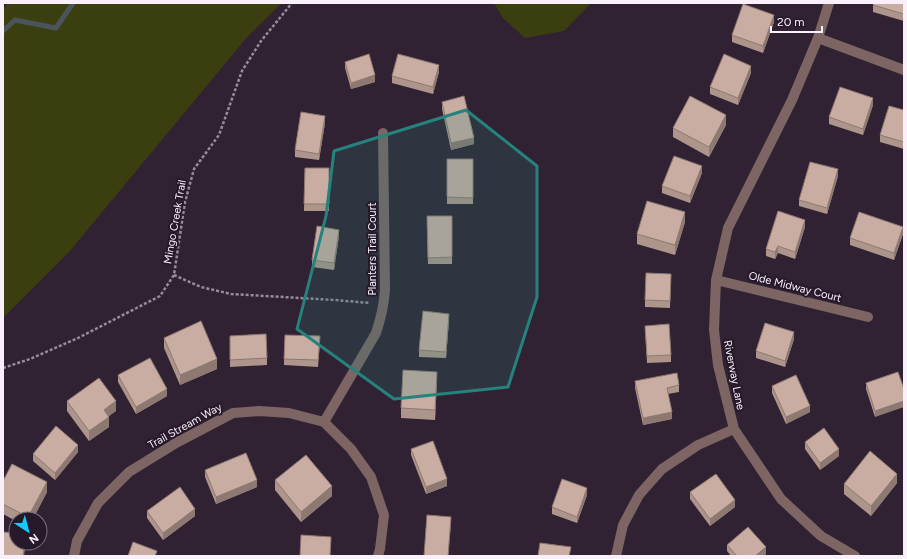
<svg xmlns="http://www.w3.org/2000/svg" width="907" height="559" font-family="Figtree,sans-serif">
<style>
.green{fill:#3b3f10}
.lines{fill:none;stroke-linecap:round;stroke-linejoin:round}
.stream{stroke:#4b545b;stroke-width:5}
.path{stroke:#978c9a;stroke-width:2.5;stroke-dasharray:3 2;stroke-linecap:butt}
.street{stroke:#7d6564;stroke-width:10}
.wall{fill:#ad958b}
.shaded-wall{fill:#8d7971}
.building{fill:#c9ada2;stroke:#8d7971}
.marked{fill:#26827c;fill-opacity:0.2;stroke:#26827c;stroke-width:3;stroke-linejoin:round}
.labels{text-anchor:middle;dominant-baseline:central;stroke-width:4;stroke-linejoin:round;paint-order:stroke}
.street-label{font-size:11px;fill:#f9f0fb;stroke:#261929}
</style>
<rect width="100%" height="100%" fill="#302233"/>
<path class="green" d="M8,3H282L248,36L69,252L3,318V9Z
M494,3H591L564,31L525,38L503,18Z"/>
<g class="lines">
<path class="stream" d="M3,31L15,20L56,28L73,3"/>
<path class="path" d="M174,275L201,287L231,294L335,300L370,303
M3,368L30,359L78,338L160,296L174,275L185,202L194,169L219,135L242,71L261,41L292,3"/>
<path class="street" d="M829,3L818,38L792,100L728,228L716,280L714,330L718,365L734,429L781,499L821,536L855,556
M818,38L904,70
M716,280L868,317
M324,422L376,333C381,318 384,305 385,290L383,133
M74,556L77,541L98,503L129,472L176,443L233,413L259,411L289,413L324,422L351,449L371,477L384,515L380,549L378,556
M616,556L623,525L639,495L662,469L698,445L734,429"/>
</g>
<path class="wall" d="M904,3V21L873,12V5Z
M774,22L763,53L732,42V35Z
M345,62L375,82L351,89L345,68Z
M439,72L433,94L392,83V76Z
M751,73L738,105L710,94V87Z
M442,102L474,144L451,150L442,109Z
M873,105L863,135L829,124V117Z
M904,110V149L880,142V135Z
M325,123L319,160L295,157V150Z
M726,125L709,157L673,137V128Z
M447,159H473V204H447Z
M305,168H329V211H304Z
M702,173L690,203L662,193V186Z
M838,176L827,214L799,206V200Z
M427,216H452V264H428Z
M685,222L675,255L637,244V234Z
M805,227L795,259L778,253L775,259L766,256V249Z
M903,234L894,260L850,245V238Z
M339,236L334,270L312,267V260Z
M671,274L670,308L645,307V300Z
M449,320L446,358L419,357V350Z
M645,326L671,355V362L647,363Z
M164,338L217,369L180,385L164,348Z
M794,339L785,367L756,358V351Z
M230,343L267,358V365L230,367Z
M320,343L318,367L284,365V359Z
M898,372L875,417L866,389V383Z
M118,375L167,396L136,414L118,382Z
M437,381L435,420L401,418V408Z
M635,381L679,385V392L668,394L672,419L643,425L635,388Z
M772,386L810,412L786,424L772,393Z
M67,401L116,411L108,416L109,427L89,441L67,411Z
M805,442L839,456L820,470L805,449Z
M411,449L447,486L426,494L411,455Z
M78,452L55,480L33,461V454Z
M205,470L257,487L216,504L205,477Z
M275,480L332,496L301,522L275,490Z
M3,481L47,492L33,519H16V521L3,514Z
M897,483L871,516L844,494V484Z
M690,492L735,507L710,526L690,499Z
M587,495L577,523L552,514V507Z
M147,511L195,516L163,540L147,518Z
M727,545L766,554L763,556H731L727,551Z"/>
<path class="shaded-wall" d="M774,15V22L763,53V46Z
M439,65V72L433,94V87Z
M751,66V73L738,105V98Z
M375,75V82L351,89V83Z
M873,98V105L863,135V129Z
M726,115V125L709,157V147Z
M325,116V123L319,160V154Z
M474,138V144L451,150V143Z
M702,166V173L690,203V196Z
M838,169V176L827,214V208Z
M685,212V222L675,255V245Z
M805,220V227L795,259V252Z
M903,227V234L894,260V253Z
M339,230V236L334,270V263Z
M778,246V253L775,259V252Z
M449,314V320L446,358V352Z
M794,332V339L785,367V361Z
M217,359V369L180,385V375Z
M437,372V381L435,420V410Z
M167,389V396L136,414V407Z
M116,401V411L104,420V410Z
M904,401V407L875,417V411Z
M810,406V412L786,424V417Z
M672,412V419L643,425V418Z
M109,417V427L89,441V431Z
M78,445V452L55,480V473Z
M839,449V456L820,470V463Z
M897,474V483L871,516V506Z
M447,479V486L426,494V487Z
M257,480V487L216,504V497Z
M47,482V492L33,519H28V517Z
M332,486V496L301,522V512Z
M587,488V495L577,523V517Z
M735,500V507L710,526V519Z
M195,509V516L163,540V533Z
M451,517V524L448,556Z
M25,543H26L24,556H23Z
M766,547V554L763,556H755Z"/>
<path class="building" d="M874,3H904V14L873,5Z
M743,4L774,15L763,46L732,35Z
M369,54L375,75L351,83L345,62Z
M398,54L439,65L433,87L392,76Z
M724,54L751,66L738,98L710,87Z
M840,87L873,98L863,129L829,117Z
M464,96L474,138L451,143L442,102Z
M690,96L726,115L709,147L673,128Z
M889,106L904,110V142L880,135Z
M301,112L325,116L319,154L295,150Z
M674,156L702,166L690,196L662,186Z
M447,159H473V198L447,197Z
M810,162L838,169L827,208L799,200Z
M305,168H329V204H304Z
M647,201L685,212L675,245L637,234Z
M778,211L805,220L795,252L778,246L775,252L766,249Z
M859,212L903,227L894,253L850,238Z
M427,216H452V257L428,258Z
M317,226L339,230L334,263L312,260Z
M646,273L671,274L670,301L645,300Z
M423,311L449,314L446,352L419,350Z
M201,321L217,359L180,375L164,338Z
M765,323L794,332L785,361L756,351Z
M669,324L671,355L647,356L645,326Z
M266,334L267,358L230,360V336Z
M285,335L320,336L318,360L284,359Z
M150,358L167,389L136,407L118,375Z
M403,370L437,372L435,410L401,408Z
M898,372L904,389V401L875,411L866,383Z
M677,373L679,385L667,388L672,412L643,418L635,381Z
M796,375L810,406L786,417L772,386Z
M99,378L116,401L104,410L109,417L89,431L67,401Z
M56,426L78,445L55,473L33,454Z
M824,428L839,449L820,463L805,442Z
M433,441L447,479L426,487L411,449Z
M870,451L897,474L871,506L844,484Z
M246,453L257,480L216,497L205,470Z
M306,455L332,486L301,512L275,480Z
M12,464L47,482L28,517L3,504V481Z
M716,474L735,500L710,519L690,492Z
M562,479L587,488L577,517L552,507Z
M180,487L195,509L163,533L147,511Z
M427,515L451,517L448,556H424Z
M748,527L766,547L755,556H737L727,545Z
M3,532L16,533V543H25L23,556H3Z
M301,535L331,537L330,556H300Z
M133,542L157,551L155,556H128Z
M540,543L571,547L569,556H538Z"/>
<path class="marked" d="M466,110L537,166V297L508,387L394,399L297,329L326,216L334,151Z"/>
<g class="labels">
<g class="street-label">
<text transform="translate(175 222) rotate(-80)">Mingo Creek Trail</text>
<text transform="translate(372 249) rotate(-90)">Planters Trail Court</text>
<text transform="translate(795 287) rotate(14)">Olde Midway Court</text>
<text transform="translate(734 375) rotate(79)">Riverway Lane</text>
<text transform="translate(185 426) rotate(-29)">Trail Stream Way</text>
</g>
</g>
<rect width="907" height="559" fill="none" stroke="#f9f0fb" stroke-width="8"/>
<g transform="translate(28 531) rotate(144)"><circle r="19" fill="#261929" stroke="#7a6f7d"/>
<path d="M0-3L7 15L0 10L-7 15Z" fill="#18cafb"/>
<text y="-6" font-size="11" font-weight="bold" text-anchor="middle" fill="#f9f0fb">N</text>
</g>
<path d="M771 26v6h51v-6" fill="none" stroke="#f9f0fb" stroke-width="2"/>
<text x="777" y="26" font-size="12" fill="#f9f0fb" stroke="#261929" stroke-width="3" paint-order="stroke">20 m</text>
</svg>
